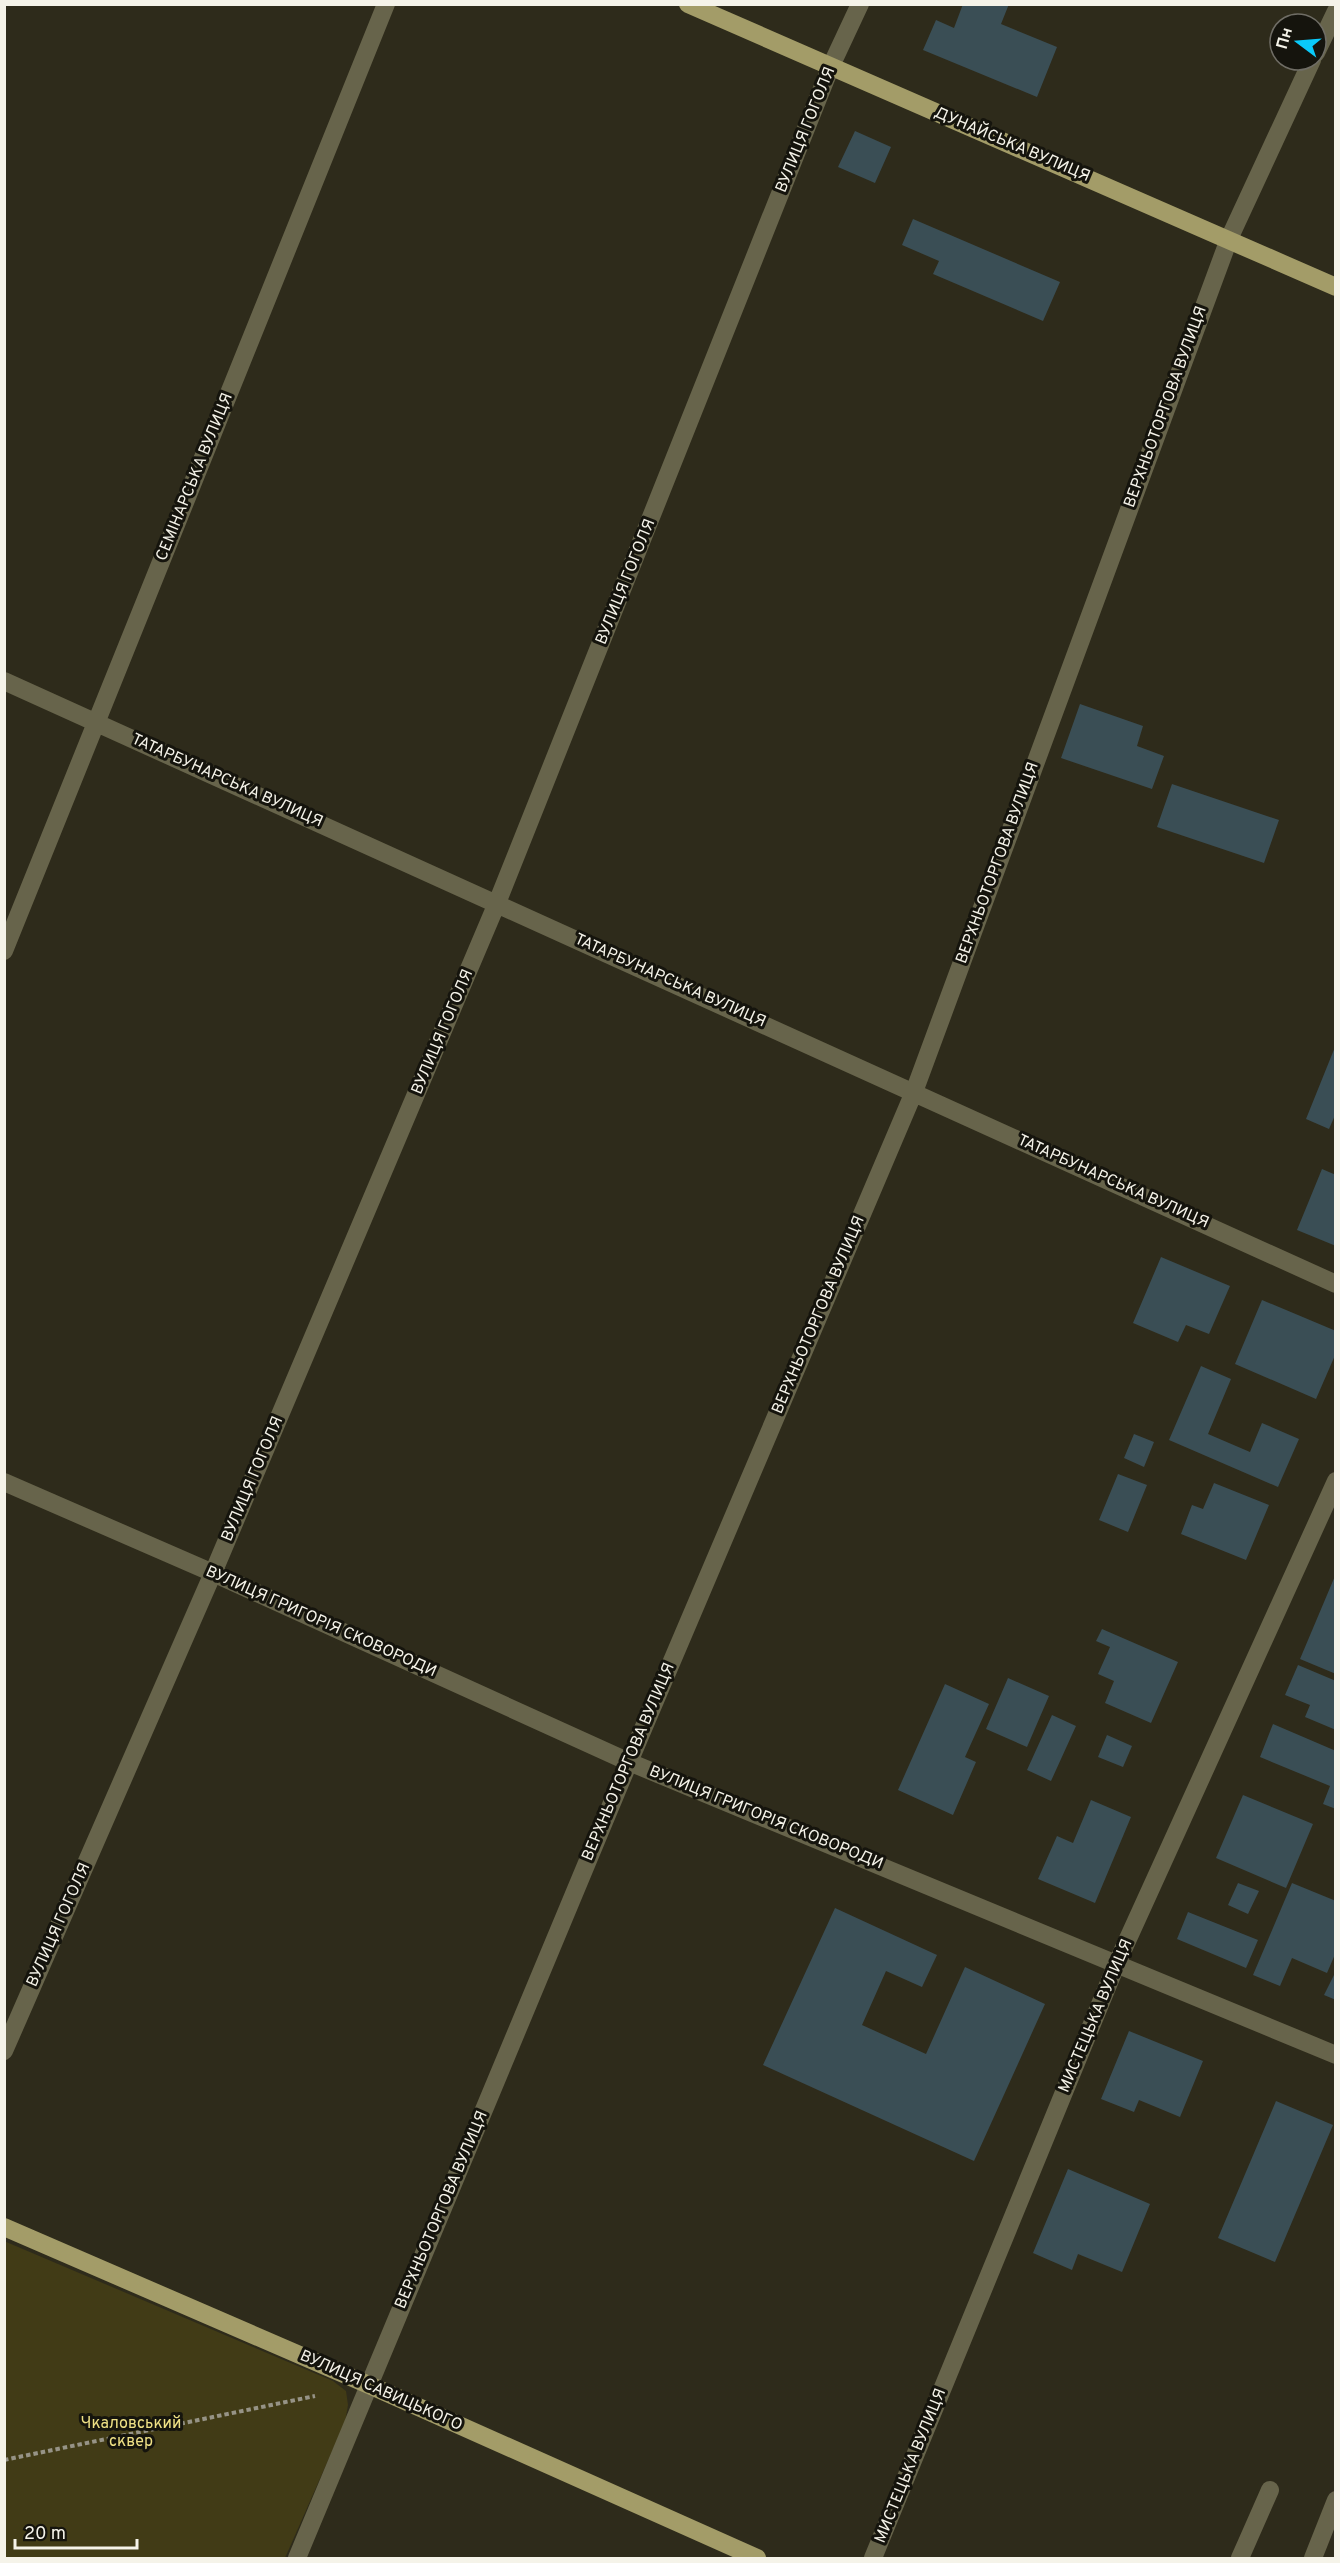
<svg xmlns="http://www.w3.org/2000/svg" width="1340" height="2563" font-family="Overpass,sans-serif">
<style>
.green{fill:#413b16}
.building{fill:#3a4e55}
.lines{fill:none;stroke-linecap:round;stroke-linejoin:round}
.path{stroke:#969386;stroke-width:4;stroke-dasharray:4.5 3;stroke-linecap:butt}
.minor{stroke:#67644b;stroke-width:18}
.major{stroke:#a39c68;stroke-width:18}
.labels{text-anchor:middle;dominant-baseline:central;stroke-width:6;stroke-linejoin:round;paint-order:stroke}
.street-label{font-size:16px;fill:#f5f3e9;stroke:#15140d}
.park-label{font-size:16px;fill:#eee085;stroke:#15140d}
</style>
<rect width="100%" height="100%" fill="#2e2b1b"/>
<path class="green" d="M4,2241L333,2381L346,2391L348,2405L345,2422L285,2558H5Z"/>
<path class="building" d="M963,4H1009L1001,24L1057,47L1037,97L923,50L936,20L954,28Z
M855,131L891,147L875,183L838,167Z
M913,219L1060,282L1043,321L933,274L939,261L902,245Z
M1080,704L1143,726L1137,746L1164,756L1152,789L1061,758Z
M1172,784L1279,820L1264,863L1157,827Z
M1335,1047L1336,1113L1329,1129L1306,1119Z
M1322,1169L1336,1175V1246L1297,1230Z
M1161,1257L1230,1286L1209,1334L1186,1325L1178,1342L1133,1323Z
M1262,1300L1336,1331V1353L1316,1399L1235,1364Z
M1201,1366L1231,1379L1208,1434L1250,1452L1262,1423L1299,1439L1278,1487L1169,1440Z
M1134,1434L1154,1442L1144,1467L1124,1458Z
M1118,1474L1147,1485L1128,1532L1099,1520Z
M1214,1483L1269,1505L1246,1560L1181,1534L1192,1505L1203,1509Z
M1335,1576H1336V1674L1300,1659Z
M1102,1629L1178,1662L1151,1723L1105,1703L1114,1681L1098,1674L1110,1647L1096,1641Z
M1298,1665L1336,1681V1730L1305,1717L1310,1705L1285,1695Z
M1008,1678L1049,1696L1027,1747L986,1729Z
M945,1684L989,1704L965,1757L976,1762L953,1815L898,1790Z
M1052,1715L1076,1726L1051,1781L1027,1770Z
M1273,1724L1336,1751V1809L1323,1804L1330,1786L1260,1757Z
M1107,1735L1132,1746L1123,1767L1098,1757Z
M1243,1795L1313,1824L1286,1888L1216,1858Z
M1091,1800L1131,1817L1095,1903L1038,1879L1057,1836L1073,1843Z
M1238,1883L1259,1891L1248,1914L1228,1905Z
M1292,1883L1336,1901V1952L1327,1973L1292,1958L1280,1986L1253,1975Z
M835,1908L937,1955L922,1987L886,1971L862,2025L926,2054L965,1967L1045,2004L974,2161L763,2065Z
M1188,1912L1258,1940L1246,1968L1177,1939Z
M1336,1971V2000L1324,1995Z
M1129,2031L1203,2061L1180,2117L1139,2100L1134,2112L1101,2099Z
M1276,2101L1333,2125L1275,2262L1218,2238Z
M1068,2169L1150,2204L1122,2272L1078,2254L1072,2270L1033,2253Z"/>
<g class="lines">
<path class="path" d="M4,2460L315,2396"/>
<path class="minor" d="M1316,53L1336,11
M4,681L1336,1284
M4,951L386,4
M4,1482L213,1573L629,1762L1336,2055
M4,2051L213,1573L497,903L831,66L860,4
M297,2558L629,1762L914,1092L1229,239L1312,60
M873,2558L1117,1963L1336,1481
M1240,2558L1270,2490
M1313,2558L1336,2500"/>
<path class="major" d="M688,4L1336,287
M4,2227L369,2385L757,2558"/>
</g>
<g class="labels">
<g class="street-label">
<text transform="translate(806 130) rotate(-68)">ВУЛИЦЯ ГОГОЛЯ</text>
<text transform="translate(1012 145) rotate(23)">ДУНАЙСЬКА ВУЛИЦЯ</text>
<text transform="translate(1166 407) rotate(-70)">ВЕРХНЬОТОРГОВА ВУЛИЦЯ</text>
<text transform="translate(195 477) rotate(-68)">СЕМІНАРСЬКА ВУЛИЦЯ</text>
<text transform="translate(626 582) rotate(-68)">ВУЛИЦЯ ГОГОЛЯ</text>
<text transform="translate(227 781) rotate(24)">ТАТАРБУНАРСЬКА ВУЛИЦЯ</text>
<text transform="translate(998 863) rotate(-70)">ВЕРХНЬОТОРГОВА ВУЛИЦЯ</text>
<text transform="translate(670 981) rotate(24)">ТАТАРБУНАРСЬКА ВУЛИЦЯ</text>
<text transform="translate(443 1032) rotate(-67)">ВУЛИЦЯ ГОГОЛЯ</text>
<text transform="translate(1113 1182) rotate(24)">ТАТАРБУНАРСЬКА ВУЛИЦЯ</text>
<text transform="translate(819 1315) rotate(-67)">ВЕРХНЬОТОРГОВА ВУЛИЦЯ</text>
<text transform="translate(253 1479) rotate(-67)">ВУЛИЦЯ ГОГОЛЯ</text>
<text transform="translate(321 1622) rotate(24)">ВУЛИЦЯ ГРИГОРІЯ СКОВОРОДИ</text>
<text transform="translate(629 1762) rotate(-67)">ВЕРХНЬОТОРГОВА ВУЛИЦЯ</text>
<text transform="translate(766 1818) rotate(22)">ВУЛИЦЯ ГРИГОРІЯ СКОВОРОДИ</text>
<text transform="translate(59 1925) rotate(-66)">ВУЛИЦЯ ГОГОЛЯ</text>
<text transform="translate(1096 2016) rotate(-67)">МИСТЕЦЬКА ВУЛИЦЯ</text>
<text transform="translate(442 2210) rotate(-67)">ВЕРХНЬОТОРГОВА ВУЛИЦЯ</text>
<text transform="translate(381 2391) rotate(24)">ВУЛИЦЯ САВИЦЬКОГО</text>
<text transform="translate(911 2466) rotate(-68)">МИСТЕЦЬКА ВУЛИЦЯ</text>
</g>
<g class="park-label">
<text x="131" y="2424">Чкаловський<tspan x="131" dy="18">сквер</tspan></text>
</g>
</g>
<rect width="1340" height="2563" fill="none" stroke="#f5f3e9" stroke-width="12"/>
<g transform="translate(1298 42) rotate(286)"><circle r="28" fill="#15140d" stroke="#6f6d65" stroke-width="1.5"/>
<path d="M0-4.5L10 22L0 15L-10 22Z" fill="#0acafa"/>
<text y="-9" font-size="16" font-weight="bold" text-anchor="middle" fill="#f5f3e9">Пн</text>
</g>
<path d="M15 2539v9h122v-9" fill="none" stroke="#f5f3e9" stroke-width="3"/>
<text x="24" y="2539" font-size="18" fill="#f5f3e9" stroke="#15140d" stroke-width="4.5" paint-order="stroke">20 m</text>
</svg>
